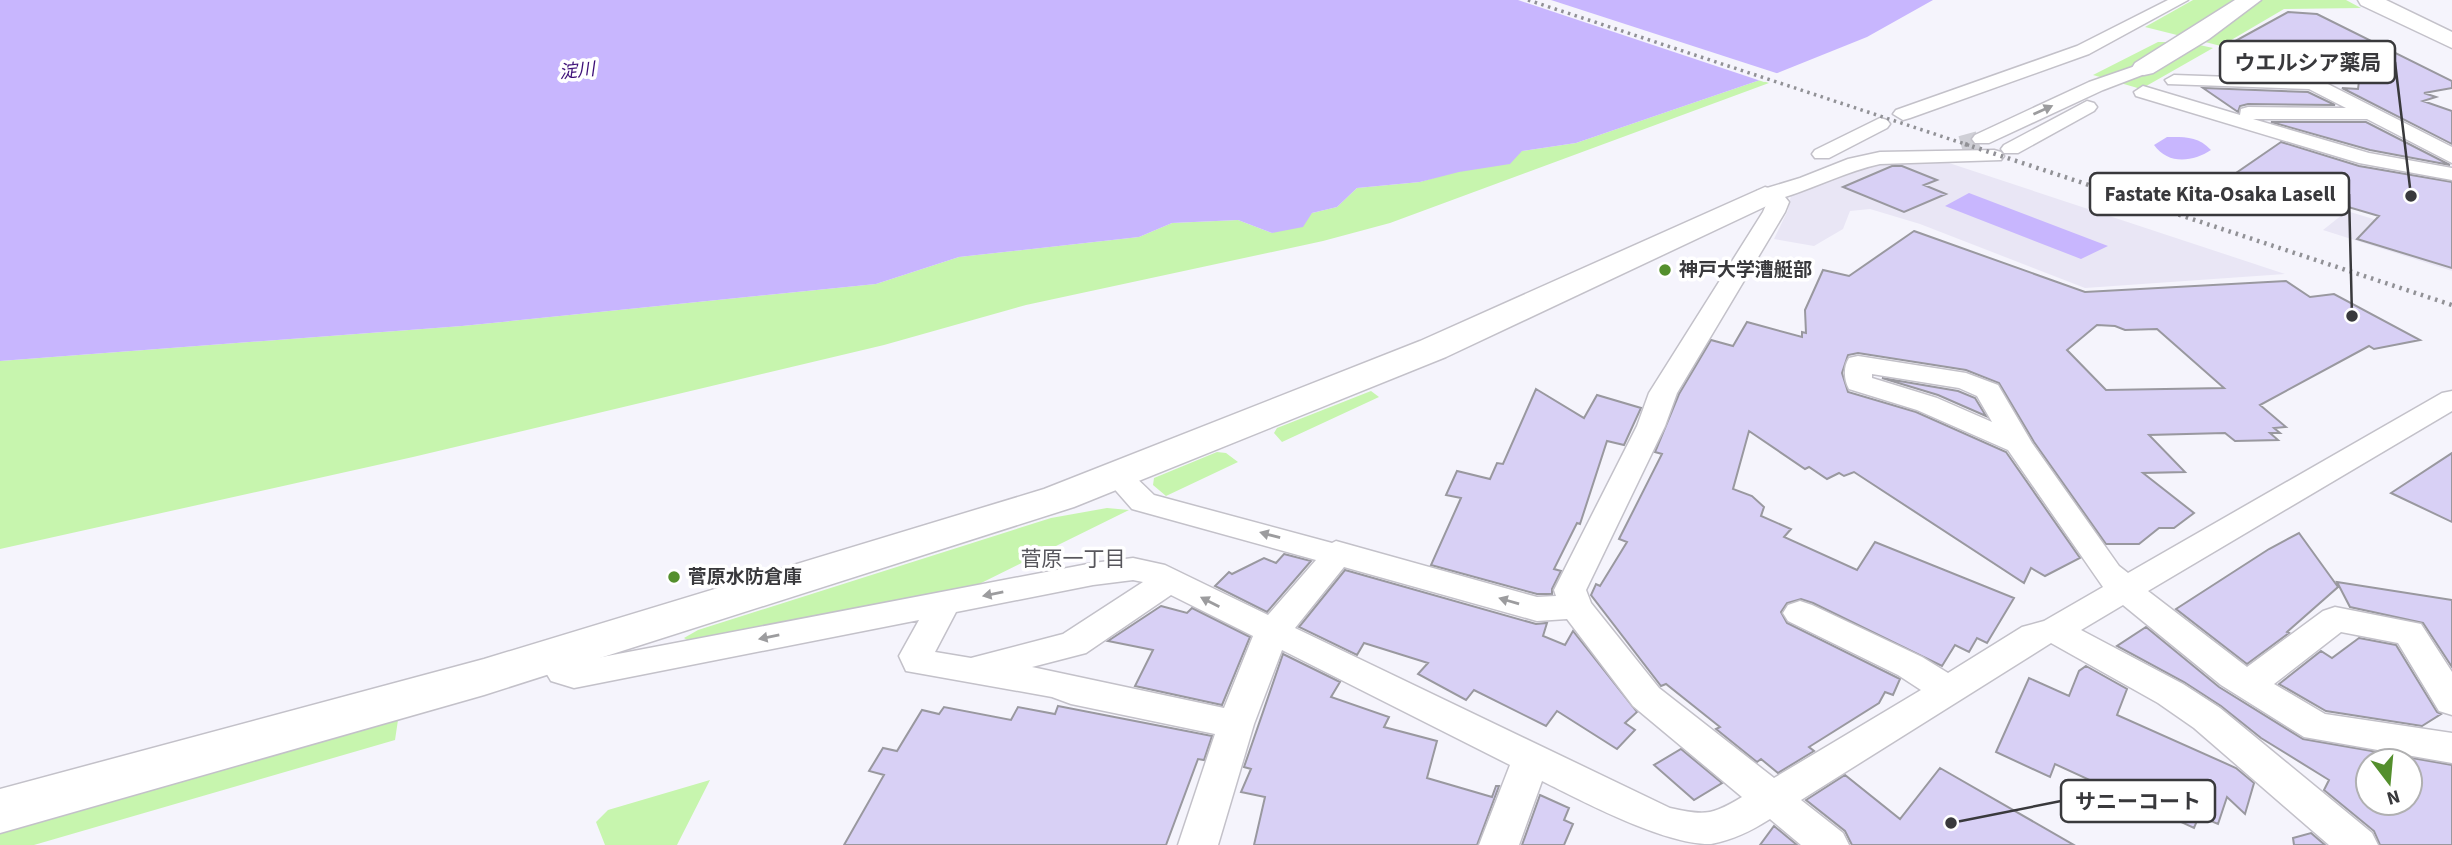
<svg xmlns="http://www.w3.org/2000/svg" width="2452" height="845" font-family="'Source Sans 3','Noto Sans JP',sans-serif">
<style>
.built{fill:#e9e6f5}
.green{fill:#c7f5ae}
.water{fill:#c8b6fe}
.pier{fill:#f5f4fc}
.building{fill:#d8d0f5;stroke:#99989f;stroke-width:2;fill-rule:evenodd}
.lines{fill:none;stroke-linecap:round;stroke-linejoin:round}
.street-tunnel{stroke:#cfcfd6;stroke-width:18;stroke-dasharray:18 9;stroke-linecap:butt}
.street-casing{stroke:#c3c1c9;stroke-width:3}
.secondary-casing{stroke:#c3c1c9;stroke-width:3}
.primary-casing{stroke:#c3c1c9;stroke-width:3}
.street{fill:#fff;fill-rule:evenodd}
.secondary{fill:#fff;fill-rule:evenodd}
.primary{fill:#fff;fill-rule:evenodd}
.rail-far1{stroke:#919196;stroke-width:3.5;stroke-dasharray:2.5 4.5;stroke-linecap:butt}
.rail{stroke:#919196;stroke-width:4.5;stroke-dasharray:2.5 5;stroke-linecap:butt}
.oneway{fill:#9c9c9e}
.poi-dot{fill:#548f2d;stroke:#fff;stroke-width:2.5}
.labels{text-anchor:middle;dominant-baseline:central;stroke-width:7;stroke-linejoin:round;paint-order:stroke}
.far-water-label{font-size:18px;font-style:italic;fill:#3d0f77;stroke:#fff}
.poi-label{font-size:19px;font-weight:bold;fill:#39393c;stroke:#fff;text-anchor:start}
.neighbourhood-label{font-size:21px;fill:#57565c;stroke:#fff}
.leader{fill:none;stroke:#39393c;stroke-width:2.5}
.callout-dot{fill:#39393c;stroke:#fff;stroke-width:2.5}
.callout{fill:#fff;stroke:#39393c;stroke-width:2.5}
.callout-label{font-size:21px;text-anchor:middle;font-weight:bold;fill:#39393c}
</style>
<rect width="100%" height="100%" fill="#f5f4fc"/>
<path class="built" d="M1922,161L1949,163L2285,274L2085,288L1920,224L1870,209L1850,211L1843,229L1814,246L1774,239L1788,210L1791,195L1878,164Z
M2347,211L2452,243V271L2323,230Z"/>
<path class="green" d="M2193,0H2346L2361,8L2284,9L2221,46L2145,27Z
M2158,42H2186L2213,48L2141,89L2093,75Z
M1760,80L1769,83L1390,223L1323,241L1026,305L884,345L413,457L0,549V361L462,326L876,284L959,257L1139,237L1172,223L1238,220L1272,233L1312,213L1337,207L1357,188L1420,182L1522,151L1576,143Z
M1371,391L1379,397L1282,442L1274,433L1277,428Z
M1217,452L1226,453L1238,462L1166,496L1153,485L1154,478Z
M1107,508L1129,510L959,594L689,641L684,638L698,630L1051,518Z
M398,720L395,740L34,845H0V832Z
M710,780L677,845H605L596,822L608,810Z"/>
<path class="water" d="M0,0H1933L1867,37L1760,80L1576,143L1522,151L1510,164L1459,172L1420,182L1357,188L1337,207L1312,213L1303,227L1272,233L1238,220L1172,223L1139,237L959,257L876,284L462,326L0,361Z
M2167,137C2185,137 2198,136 2211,150C2193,162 2168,165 2154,145Z
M1969,193L2108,246L2081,259L1945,206Z"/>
<path class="pier" d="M1518,0H1551L1782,75L1764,82Z"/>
<path class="building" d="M2288,12L2317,14L2452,81V88L2424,93L2436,97L2423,101L2452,111V144L2342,88L2358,89L2359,81L2228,45Z
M2203,88L2308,92L2335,105L2248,104L2240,106L2238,112Z
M2271,122H2366L2450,165L2370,150Z
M2281,142L2359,166L2452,182V268L2357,239L2379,216L2304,194L2290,204L2223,182Z
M1892,166H1902L1937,180L1924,185L1946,194L1904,212L1843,187Z
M1914,231L2085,292L2286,281L2310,297L2334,294L2420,340L2374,349L2369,346L2260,405L2286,427L2274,428L2280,433H2270L2278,440L2235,441L2225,433L2149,435L2185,472L2143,473L2194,513L2174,528H2159L2139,544H2106L2034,442L1999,383L1966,370L1858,353L1848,355L1842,373L1848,392L1916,412L2006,452L2080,558L2045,576L2031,568L2024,583L1854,472L1844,476L1839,473L1827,479L1809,467L1805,469L1749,431L1733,489L1752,496L1764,507L1761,516L1791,529L1784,537L1857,570L1875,542L2014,598L1987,643L1977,638L1969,652L1955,645L1942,666L1813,603L1801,599L1787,603L1781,612L1787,623L1900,679L1893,695L1885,692L1879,703L1809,747L1814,751L1778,773L1761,759L1757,762L1716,729L1720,727L1666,684L1661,686L1591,595L1596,584L1600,586L1627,542L1619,539L1662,454L1655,452L1679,394L1711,340L1733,346L1747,322L1802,337V332L1806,333L1805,310L1823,270L1849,276ZM2097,325L2115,326L2125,330L2157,329L2224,388L2106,390L2067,350Z
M1882,378L1958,391L1975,398L1986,416L1938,395Z
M1536,389L1584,418L1597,395L1641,408L1624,445L1607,441L1580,524L1577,523L1554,569L1561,571L1552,589V594H1537L1431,565L1461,498L1446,495L1457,471L1490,479L1497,463L1503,464Z
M2452,453V522L2391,493Z
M2299,533L2338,587L2287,632L2289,633L2247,664L2176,609L2269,549Z
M1284,554L1311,561L1267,612L1215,586L1229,572L1232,574L1264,558L1276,563Z
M1345,570L1536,624L1547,623L1543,636L1565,645L1573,631L1637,712L1625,723L1635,730L1617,749L1557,711L1546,726L1474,690L1466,700L1418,674L1428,663L1364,643L1357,655L1299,627Z
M2337,582L2452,600V667L2423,623L2350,607Z
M1161,606L1187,613L1192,608L1250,637L1222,705L1135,686L1153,650L1108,641Z
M2146,627L2219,687L2303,739L2452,765V845H2380L2374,831L2324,790L2329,780L2261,738L2221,706L2184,682L2117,646ZM2368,761H2410V803H2368Z
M2359,638L2396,645L2437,712L2441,714L2422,726L2326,711L2279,684L2321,651L2332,658Z
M1283,654L1340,682L1331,697L1389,717L1384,727L1437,741L1427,778L1492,797L1496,786H1499L1477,845H1254L1265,797L1241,792L1251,769L1244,767Z
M2086,666L2127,689L2117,715L2236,768L2254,783L2245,814L2227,797L2218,824L2199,816L2194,828L2055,764L2050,777L1996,752L2029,678L2069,696L2079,671Z
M1058,706L1212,736L1204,760L1198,759L1166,845H844L884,775L869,771L883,748L897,751L922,710L939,714L944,707L1011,720L1018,707L1055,714Z
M1681,749L1722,783L1694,800L1654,765Z
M1940,768L2074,845H1852L1845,831L1806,800L1845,775L1900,819Z
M1540,795L1569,808L1564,820L1573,824L1564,845H1522Z
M1774,826L1797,845H1760Z
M2311,833L2325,845H2294L2293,838Z"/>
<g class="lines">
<path class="street-tunnel" d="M1961,145L1982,139"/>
<defs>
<path id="street" d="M2168,0H2188L2089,54L1910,118L1903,120L1893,114L1896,110L2077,46Z
M2144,63L2150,64L2153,68L2150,72L2103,90L1989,143H1975L1972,139L1975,135L2089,82Z
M2174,75L2320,80L2448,145L2452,147V163L2367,119H2253L2369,153L2452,168V180L2359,163L2136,96L2134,92L2143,86L2240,115L2241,109L2248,107L2346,108L2309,89L2168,84L2165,80Z
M2087,101L2094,103L2097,107L2094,111L2018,153H2004L2001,149L2004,145Z
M1880,118L1887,120L1890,124L1887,128L1829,158H1815L1812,154L1815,150Z
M1994,150L2001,152L2004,156L2001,160L1880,164C1847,171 1817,187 1785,197L1789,202L1785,212L1677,393L1665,426L1586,590L1591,603L1659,688L1774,778L1921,690L1898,675L1788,621L1783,613L1788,605L1800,601L1812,605L1922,657L1948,673L2022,627L2044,621L2103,587L2008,450L1917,410L1849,389C1844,380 1843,367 1849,358L1858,356L1966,373L1998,385L2032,443L2119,566L2128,573L2442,393L2452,391V411L2148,591L2247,667L2323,611L2335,607L2421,624L2452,672V715L2439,711L2398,643L2341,632L2274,684L2325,714L2452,733V763L2304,737L2221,685L2123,605L2081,630L2183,684L2220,708L2372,833L2378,845H2329L2194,728L2158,703L2051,643L1801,800L1843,833L1849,845H1801L1770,819C1751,831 1733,840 1711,844C1665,845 1584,802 1542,781L1519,845H1479L1510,765L1282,650L1254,724L1218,845H1178L1215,734L1071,704L1052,697L906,671L899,656L919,620L574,688L551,681L542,666L540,654L545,645L557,641L569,645L576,662L1093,563L1133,558L1165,565L1268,615L1316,560L1132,509L1103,476L1108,470L1118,467L1128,470L1154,495L1332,543L1336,541L1537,597L1556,596L1554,590L1637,426L1649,393L1763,212L1766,205L1754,196L1757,191L1800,178L1848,159L1880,152ZM1872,374L1959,388L1977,396L1992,422L1937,398L1872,378ZM1344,567L1537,621L1567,619L1633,706L1742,797C1712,815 1705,816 1670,808L1295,628ZM1133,580L1143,582L1063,634L971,658L935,652L956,612L1093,585ZM1171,595L1253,636L1224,708L1032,667L1086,653Z"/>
<path id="secondary" d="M2235,0H2261L2209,39L2153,73L2144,75L2135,73L2132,68L2135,63Z
M1765,187L1775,190L1780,196L1775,202L1446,357L1074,507L484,695L0,833V789L484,659L1044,489L1420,341Z"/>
<path id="primary" d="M2358,0H2386L2452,32V48L2361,5Z"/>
</defs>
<use href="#street" class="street-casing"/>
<use href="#secondary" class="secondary-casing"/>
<use href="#primary" class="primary-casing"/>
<use href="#street" class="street"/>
<use href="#secondary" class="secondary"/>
<use href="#primary" class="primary"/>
<path class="rail-far1" d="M1528,0L1971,146"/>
<path class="rail" d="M1965,144L2452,305"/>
</g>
<defs><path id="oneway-solid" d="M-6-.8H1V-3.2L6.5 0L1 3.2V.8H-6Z" transform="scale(1.75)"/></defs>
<g class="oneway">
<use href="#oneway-solid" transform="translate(2043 110) rotate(-24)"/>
<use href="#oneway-solid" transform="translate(1270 535) rotate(-165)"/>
<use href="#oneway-solid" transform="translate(993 594) rotate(169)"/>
<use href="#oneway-solid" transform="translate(1509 601) rotate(-164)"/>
<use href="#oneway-solid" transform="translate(1210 602) rotate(-153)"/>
<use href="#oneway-solid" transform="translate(769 637) rotate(169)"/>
</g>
<g class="poi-dot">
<circle cx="1665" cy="270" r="7"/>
<circle cx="674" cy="577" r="7"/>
</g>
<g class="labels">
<g class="far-water-label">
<text transform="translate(577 71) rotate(-6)">淀川</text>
</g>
<g class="poi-label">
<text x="1679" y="270">神戸大学漕艇部</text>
<text x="688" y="577">菅原水防倉庫</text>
</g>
<g class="neighbourhood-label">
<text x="1073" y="559">菅原一丁目</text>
</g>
</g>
<path class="leader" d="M2411 196L2395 62M2352 316L2349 194M1951 823L2061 801"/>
<g class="callout-dot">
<circle cx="2411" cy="196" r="7"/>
<circle cx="2352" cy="316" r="7"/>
<circle cx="1951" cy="823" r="7"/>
</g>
<g class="callout">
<rect x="2220" y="41" width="175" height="42" rx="7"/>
<rect x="2090" y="173" width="259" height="42" rx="7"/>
<rect x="2061" y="780" width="154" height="42" rx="7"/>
</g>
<g class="callout-label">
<text x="2308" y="70">ウエルシア薬局</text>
<text x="2220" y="201">Fastate Kita-Osaka Lasell</text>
<text x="2138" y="809">サニーコート</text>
</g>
<g transform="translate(2389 782) rotate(164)"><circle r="33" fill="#ffffff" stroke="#b0b0b1" stroke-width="2"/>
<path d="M0-5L12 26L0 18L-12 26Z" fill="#548f2d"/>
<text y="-10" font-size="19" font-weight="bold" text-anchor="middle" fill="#39393c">N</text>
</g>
</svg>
